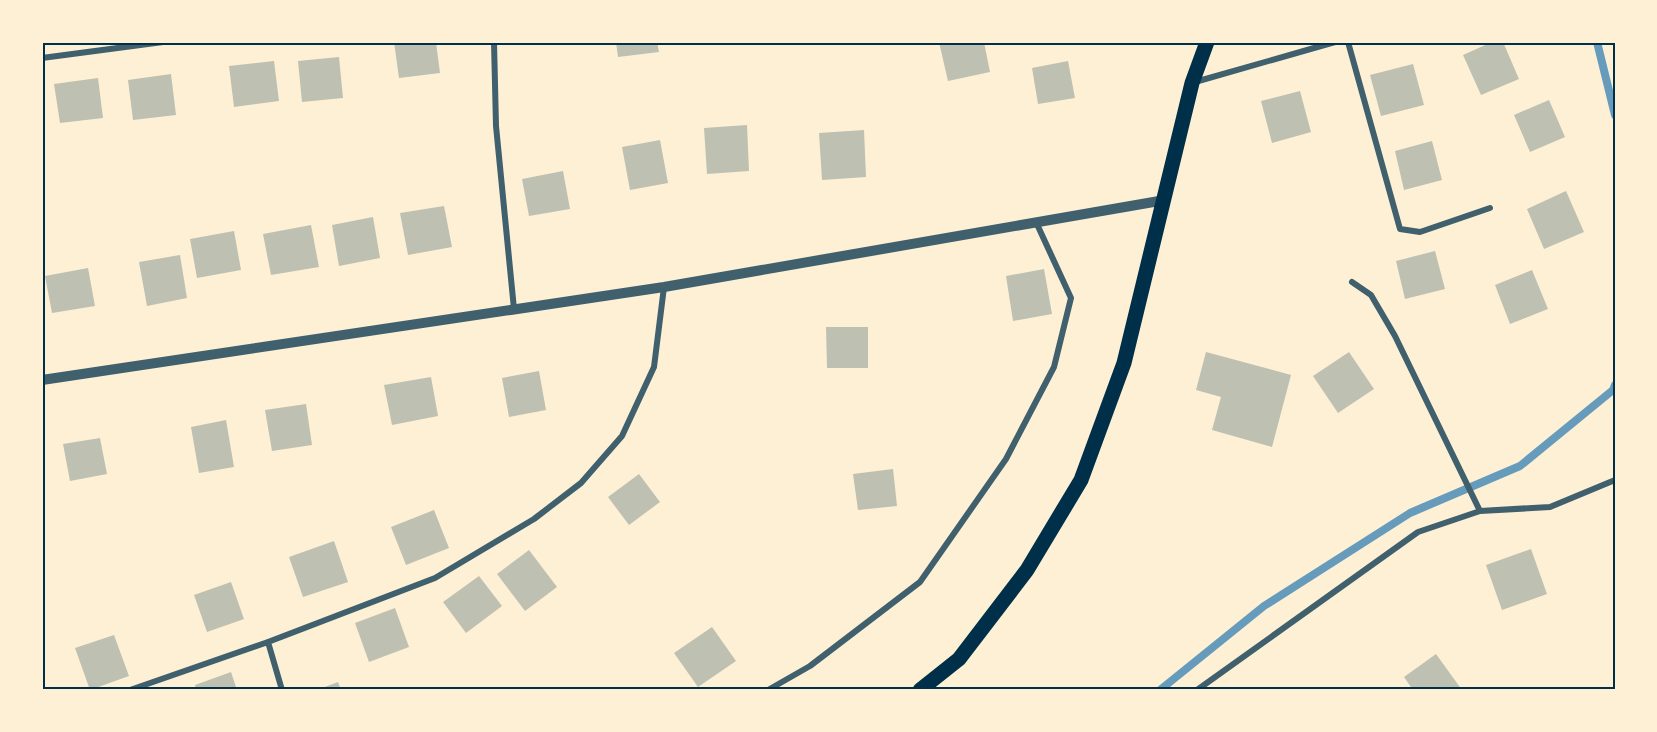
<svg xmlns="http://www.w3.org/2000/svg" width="1657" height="732" font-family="Ubuntu,sans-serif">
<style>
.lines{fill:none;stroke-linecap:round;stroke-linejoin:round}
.stream{stroke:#669bbc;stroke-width:8}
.building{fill:#bec0b2}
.minor{stroke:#3f606c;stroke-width:6}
.tertiary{stroke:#3f606c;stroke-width:10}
.primary{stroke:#003049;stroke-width:15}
.neatline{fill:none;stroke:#003049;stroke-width:2}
</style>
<rect width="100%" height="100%" fill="#fdf0d5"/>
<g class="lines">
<path class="stream" d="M1597,42L1615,115
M1160,690L1264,606L1410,513L1520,466L1613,390L1615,385"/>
</g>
<path class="building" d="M394,42H436L440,73L399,78Z
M616,42H657L659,52L618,57Z
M939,42H984L990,72L948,81Z
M1492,42H1503L1519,79L1481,95L1463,55Z
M339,57L343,98L302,102L298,61Z
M274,61L279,101L234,107L229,66Z
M1068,61L1075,98L1038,104L1032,68Z
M1413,64L1424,105L1381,116L1370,75Z
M171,74L176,115L133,120L128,80Z
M98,78L103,118L60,123L54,84Z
M1300,91L1311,132L1272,143L1261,101Z
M1549,100L1565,137L1530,152L1514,115Z
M747,125L749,171L707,174L704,128Z
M864,130L866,177L822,180L819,133Z
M660,140L668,183L630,190L622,147Z
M1432,141L1442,180L1404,190L1395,151Z
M563,171L570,209L529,216L522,179Z
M1566,191L1584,232L1544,249L1527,209Z
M444,206L452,247L408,255L400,213Z
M373,217L380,258L339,266L332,225Z
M311,225L319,267L271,275L263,234Z
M234,231L241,270L197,278L190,239Z
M1435,251L1445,289L1405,299L1396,261Z
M180,255L187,298L147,306L139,262Z
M88,268L95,306L52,313L45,276Z
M1044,269L1052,314L1013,321L1006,276Z
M1532,270L1548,309L1510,324L1495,285Z
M826,327H868V368H827Z
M1206,352L1291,375L1272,447L1212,430L1221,397L1196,390Z
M1349,352L1374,389L1338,413L1313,376Z
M539,371L546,410L509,417L502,378Z
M431,377L438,416L392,425L384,385Z
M306,404L312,445L272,451L265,410Z
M226,420L234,467L199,473L191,427Z
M100,438L107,474L70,481L63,444Z
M893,469L897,506L858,510L853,474Z
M639,474L660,502L629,525L608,497Z
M434,510L449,548L406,565L391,527Z
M334,541L348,582L303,597L289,557Z
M1531,549L1547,594L1502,610L1486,565Z
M529,550L557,587L525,611L497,574Z
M479,576L502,606L466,633L443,602Z
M231,582L244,619L207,632L194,595Z
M395,608L409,647L369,662L355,623Z
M712,627L736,661L698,687L674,653Z
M114,635L129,676L90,690L75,648Z
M1436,654L1462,690H1413L1404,677Z
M231,672L237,690H196L195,685Z
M338,682L341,690H317Z"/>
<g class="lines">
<path class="minor" d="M494,42L496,126L514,309
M1348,42L1400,229L1420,232L1490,208
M42,58L163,42
M1195,82L1335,42
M1352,282L1371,295L1395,336L1480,511
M268,642L282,690
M130,690L268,642L435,578L534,519L581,483L622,436L654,367L664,287
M768,690L810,666L920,582L1006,459L1054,367L1071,298L1036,222
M1197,690L1418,532L1480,511L1550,507L1615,480"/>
<path class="tertiary" d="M42,380L664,287L1165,200"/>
<path class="primary" d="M920,690L959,659L1027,570L1081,480L1124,363L1192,83L1207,42"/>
</g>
<rect width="1657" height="732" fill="none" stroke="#fdf0d5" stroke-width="87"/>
<rect x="44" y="44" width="1570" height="644" class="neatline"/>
</svg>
